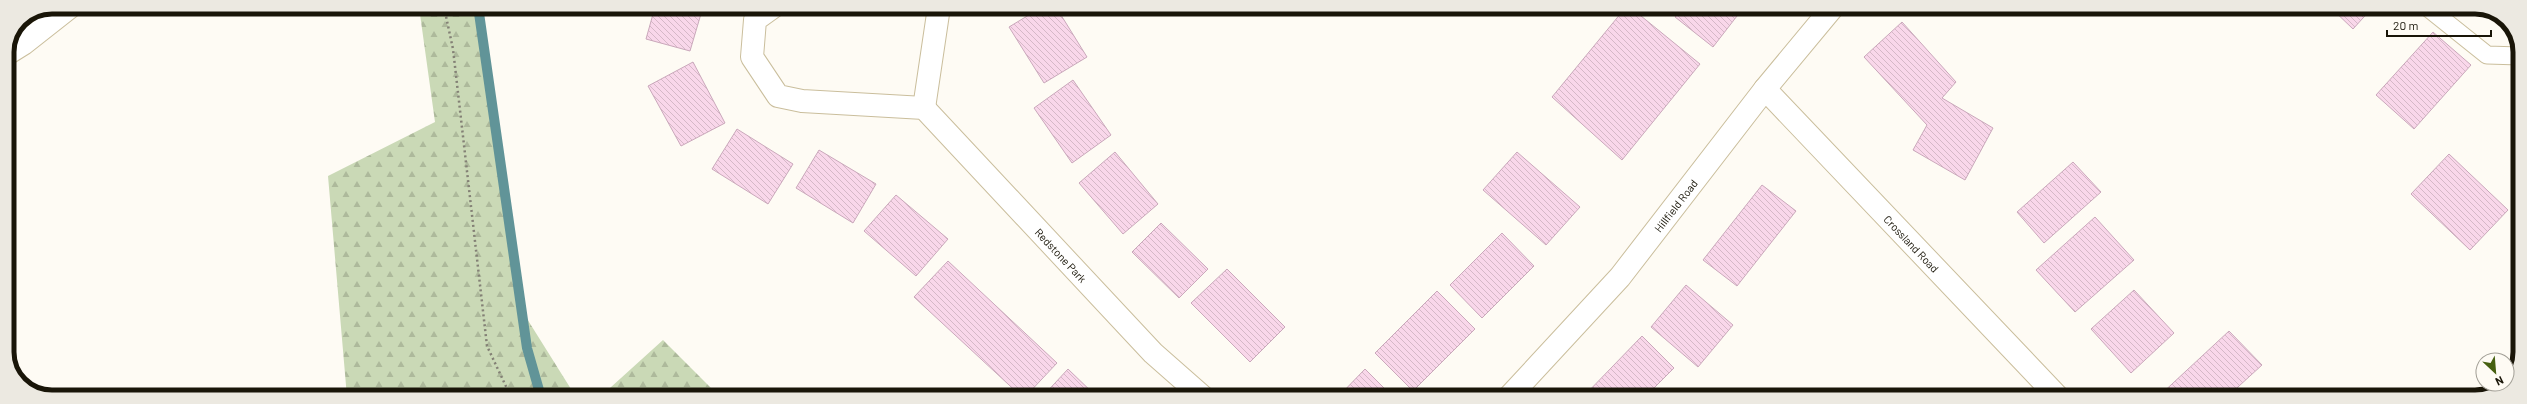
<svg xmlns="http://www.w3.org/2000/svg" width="2527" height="404" font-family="Barlow,sans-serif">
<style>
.forest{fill:url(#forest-firs)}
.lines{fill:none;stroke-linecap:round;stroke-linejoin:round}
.stream{stroke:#619498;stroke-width:10}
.building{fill:url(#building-back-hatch);stroke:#caa8bb}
.lane-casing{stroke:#cabe9c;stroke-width:19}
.street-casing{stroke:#cabe9c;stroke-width:24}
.primary-casing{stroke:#cabe9c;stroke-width:24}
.path{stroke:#838075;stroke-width:2.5;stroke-dasharray:2 3;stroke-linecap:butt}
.lane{stroke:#fff;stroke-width:17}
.street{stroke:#fff;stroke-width:22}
.primary{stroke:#fff;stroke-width:22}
.labels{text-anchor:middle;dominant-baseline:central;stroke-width:3.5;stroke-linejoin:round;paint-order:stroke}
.street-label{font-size:11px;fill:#191508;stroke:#fefbf4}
.rim{fill:none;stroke:#191508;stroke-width:5}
</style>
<defs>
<pattern id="forest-firs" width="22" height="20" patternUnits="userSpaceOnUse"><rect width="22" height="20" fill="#cad9b6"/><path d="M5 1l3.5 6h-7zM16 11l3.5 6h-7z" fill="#adb99b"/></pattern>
<pattern id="building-back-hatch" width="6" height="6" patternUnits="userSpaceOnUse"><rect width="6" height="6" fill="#f9d7ea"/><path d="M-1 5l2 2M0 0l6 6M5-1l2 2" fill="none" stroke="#d5b8c7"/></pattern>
</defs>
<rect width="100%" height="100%" fill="#fefbf4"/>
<path class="forest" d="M419,7H480L519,306L576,397H347L328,176L435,122Z
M663,340L720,397H600Z"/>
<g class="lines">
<path class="stream" d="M479,13L527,348L541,397"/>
</g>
<path class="building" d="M277,7H287L280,12Z
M655,7H703L690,51L646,39Z
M1042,7H1056L1087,57L1044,83L1009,27Z
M1626,7H1630L1700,64L1622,160L1552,97Z
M1683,7H1744L1713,47L1675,17Z
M2330,7H2373L2353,29Z
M1902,22L1956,82L1942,98L1993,128L1965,180L1913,150L1927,125L1864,57Z
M2433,32L2471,65L2414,129L2376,95Z
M693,62L725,123L681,146L648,86Z
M1073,80L1111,135L1072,163L1034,108Z
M737,129L793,164L768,204L712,169Z
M819,150L876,184L853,223L796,188Z
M1115,152L1158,204L1123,234L1079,183Z
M1517,152L1580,207L1546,245L1483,190Z
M2449,154L2508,210L2470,250L2411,194Z
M2073,162L2101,192L2044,243L2017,212Z
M1762,185L1796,211L1737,286L1703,260Z
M896,195L948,239L916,276L864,231Z
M2095,217L2134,260L2075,312L2036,270Z
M1161,223L1208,269L1179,298L1132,252Z
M1502,233L1534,266L1482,318L1450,285Z
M948,261L1057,363L1025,397H1022L914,297Z
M1227,269L1285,327L1250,362L1191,303Z
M1686,285L1733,325L1698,367L1651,327Z
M2134,290L2174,333L2131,373L2091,329Z
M1437,291L1475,329L1413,391L1375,353Z
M2229,331L2262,365L2227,397H2158Z
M1642,336L1674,368L1645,397H1583Z
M1068,369L1097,397H1042Z
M1365,369L1393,397H1338Z"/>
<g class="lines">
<defs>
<path id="lane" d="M2427,7L2487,55L2520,56"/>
<g id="street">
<path id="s1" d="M773,7L755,20L752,57L778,96L802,101L924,108L1153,353L1203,397"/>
<path id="s2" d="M1765,89L2058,397"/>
<path d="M924,108L939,7"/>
<path id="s3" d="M1509,397L1620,277L1765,89L1833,7"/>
</g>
<path id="primary" d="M7,54L23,44L70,7"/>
</defs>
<use href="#lane" class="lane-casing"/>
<use href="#street" class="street-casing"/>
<use href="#primary" class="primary-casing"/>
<path class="path" d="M444,7L453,49L487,346L511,397"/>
<use href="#lane" class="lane"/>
<use href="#street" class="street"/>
<use href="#primary" class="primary"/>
</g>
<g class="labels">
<g class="street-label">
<text stroke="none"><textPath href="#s3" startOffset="254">Hillfield Road</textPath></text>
<text stroke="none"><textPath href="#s2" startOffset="213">Crossland Road</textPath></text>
<text stroke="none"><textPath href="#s1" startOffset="454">Redstone Park</textPath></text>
</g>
</g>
<path d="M0 0H2527V404H0ZM52 14H2475A38 38 0 0 1 2513 52V352A38 38 0 0 1 2475 390H52A38 38 0 0 1 14 352V52A38 38 0 0 1 52 14Z" fill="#ece9e1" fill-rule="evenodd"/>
<path class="rim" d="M52 14H2475A38 38 0 0 1 2513 52V352A38 38 0 0 1 2475 390H52A38 38 0 0 1 14 352V52A38 38 0 0 1 52 14Z"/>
<g transform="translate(2495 372) rotate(154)"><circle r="19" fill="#fefbf4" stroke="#a29f96"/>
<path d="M0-3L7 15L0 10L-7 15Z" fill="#466010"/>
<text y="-6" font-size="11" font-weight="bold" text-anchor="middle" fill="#191508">N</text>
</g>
<path d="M2387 30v6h104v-6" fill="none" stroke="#191508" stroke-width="2"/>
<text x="2393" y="30" font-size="12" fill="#191508" stroke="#fefbf4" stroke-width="3" paint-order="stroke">20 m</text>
</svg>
